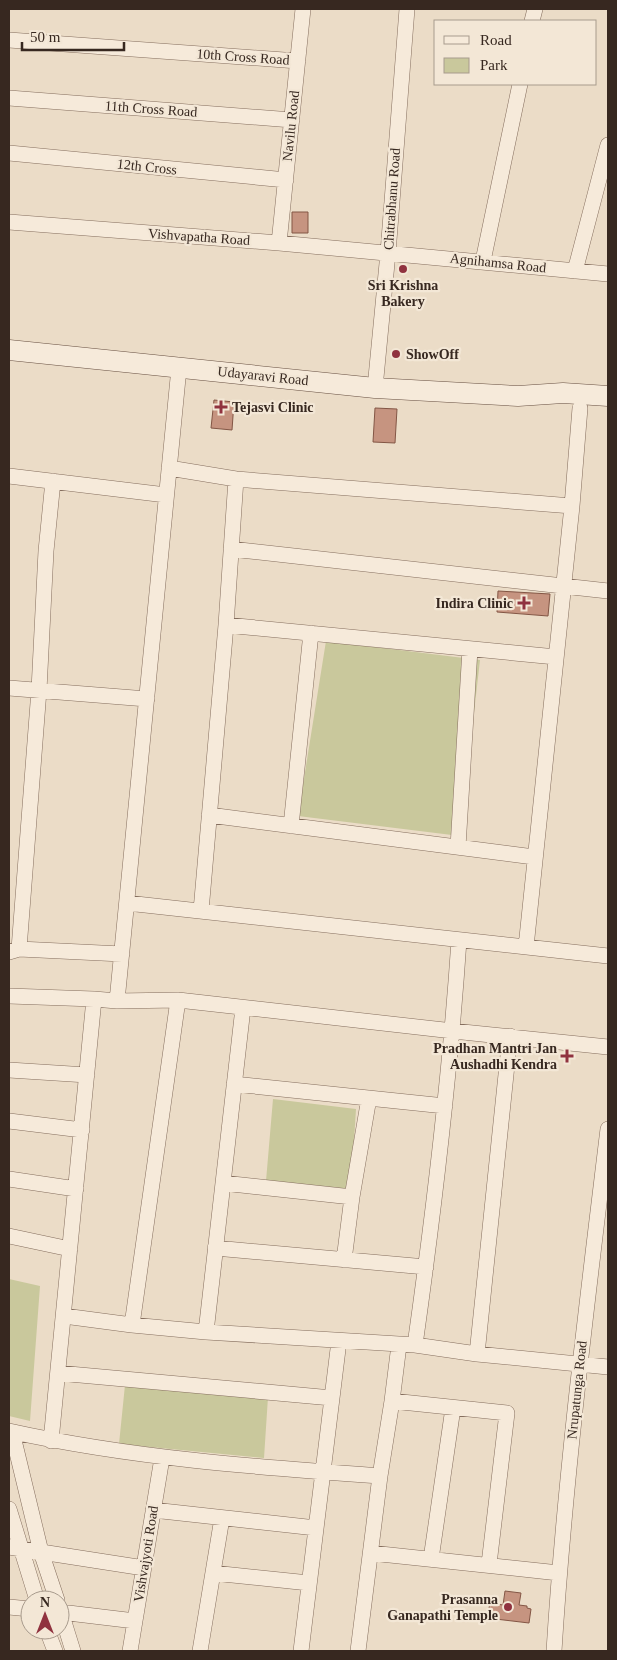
<svg xmlns="http://www.w3.org/2000/svg" width="617" height="1660" font-family="'Times New Roman',serif">
<style>
.green{fill:#c9c89c}
.building{fill:#c69480;stroke:#835645}
.lines{fill:none;stroke-linecap:round;stroke-linejoin:round}
.street-casing{stroke:#856e5e;stroke-width:16}
.secondary-casing{stroke:#674f41;stroke-width:21}
.street{stroke:#f6eada;stroke-width:15}
.secondary{stroke:#f6eada;stroke-width:20}
.poi-dot{fill:#90323f;stroke:#f3e7d6;stroke-width:2}
.labels{text-anchor:middle;dominant-baseline:central;stroke-width:4.5;stroke-linejoin:round;paint-order:stroke}
.street-label{font-size:14px;fill:#372820;stroke:#f3e7d6}
.poi-label{font-size:14px;font-weight:bold;fill:#372820;stroke:#f3e7d6;text-anchor:end}
</style>
<rect width="100%" height="100%" fill="#ebdcc7"/>
<path class="green" d="M326,641L480,660L460,836L298,816Z
M273,1099L356,1109L351,1189L266,1181Z
M9,1279L40,1286L30,1421L9,1416Z
M125,1385L268,1397L264,1458L119,1444Z"/>
<path class="building" d="M292,212H308V233H292Z
M214,400L234,402L232,430L211,428Z
M375,408L397,409L395,443L373,442Z
M498,591L550,594L548,616L497,612Z
M505,1591L521,1593L519,1605L527,1606V1608L531,1609L529,1623L487,1618L490,1603L503,1605Z"/>
<g class="lines">
<defs>
<path id="street" d="M532,21L535,9
M9,40L298,61
M9,98L292,120
M9,153L286,180
M9,222L279,243L608,274
M279,243L303,9
M483,261L520,84
M575,271L608,145
M375,388L388,253L407,9
M169,468L236,479L572,506
M9,476L166,495
M231,549L608,591
M226,625L556,657
M9,688L147,699
M209,815L534,857
M291,826L311,633
M458,847L470,649
M127,903L608,956
M201,911L226,625L236,479
M526,947L572,506L580,408
M19,949L39,690L46,551L53,481
M9,952L19,949L122,954
M9,996L94,999
M117,1001L178,1000L453,1031L608,1047
M9,1070L87,1075
M234,1084L445,1106
M9,1121L82,1130
M9,1179L76,1189
M223,1183L352,1197
M9,1236L70,1249
M215,1248L426,1267
M344,1260L352,1197L369,1098
M64,1316L132,1325L206,1332L415,1345L477,1354L608,1367
M132,1325L178,1000
M206,1332L243,1008
M415,1345C434,1210 450,1075 459,940
M477,1354L510,1036
M58,1373L332,1398
M392,1401L507,1413L489,1564
M9,1431C131,1458 255,1467 380,1476
M12,1432L41,1552L57,1600
M51,1441L94,999L117,1001L179,368
M9,1509L37,1600
M153,1510L316,1528
M9,1547L144,1568
M371,1553L559,1573
M431,1559L453,1408
M213,1573L309,1583
M9,1607L30,1609
M60,1609L73,1651
M60,1612L135,1621
M47,1630L55,1651
M130,1651L162,1458
M200,1651L222,1518
M301,1651L339,1341
M358,1651L380,1476L392,1401L399,1345
M554,1651C565,1476 587,1303 608,1129"/>
<path id="secondary" d="M9,350L375,388L518,396L563,393L608,396"/>
</defs>
<use href="#street" class="street-casing"/>
<use href="#secondary" class="secondary-casing"/>
<use href="#street" class="street"/>
<use href="#secondary" class="secondary"/>
</g>
<g class="poi-dot">
<circle cx="403" cy="269" r="5"/>
<circle cx="396" cy="354" r="5"/>
<path d="M218.5 399.5h5v5h5v5h-5v5h-5v-5h-5v-5h5z"/>
<path d="M521.5 595.5h5v5h5v5h-5v5h-5v-5h-5v-5h5z"/>
<path d="M564.5 1048.5h5v5h5v5h-5v5h-5v-5h-5v-5h5z"/>
<circle cx="508" cy="1607" r="5"/>
</g>
<g class="labels">
<g class="street-label">
<text transform="translate(243 57) rotate(4)">10th Cross Road</text>
<text transform="translate(151 109) rotate(4)">11th Cross Road</text>
<text transform="translate(291 126) rotate(-84)">Navilu Road</text>
<text transform="translate(147 167) rotate(6)">12th Cross</text>
<text transform="translate(392 199) rotate(-86)">Chitrabhanu Road</text>
<text transform="translate(199 237) rotate(4)">Vishvapatha Road</text>
<text transform="translate(498 263) rotate(6)">Agnihamsa Road</text>
<text transform="translate(263 376) rotate(6)">Udayaravi Road</text>
<text transform="translate(577 1390) rotate(-84)">Nrupatunga Road</text>
<text transform="translate(146 1554) rotate(-81)">Vishvajyoti Road</text>
</g>
<g class="poi-label">
<text x="403" y="285" text-anchor="middle">Sri Krishna<tspan x="403" dy="16">Bakery</tspan></text>
<text x="406" y="354" text-anchor="start">ShowOff</text>
<text x="232" y="407" text-anchor="start">Tejasvi Clinic</text>
<text x="513" y="603">Indira Clinic</text>
<text x="557" y="1048">Pradhan Mantri Jan<tspan x="557" dy="16">Aushadhi Kendra</tspan></text>
<text x="498" y="1599">Prasanna<tspan x="498" dy="16">Ganapathi Temple</tspan></text>
</g>
</g>
<rect width="617" height="1660" fill="none" stroke="#372820" stroke-width="20"/>
<rect x="434" y="20" width="162" height="65" fill="#f3e7d6" stroke="#a89b8d"/>
<rect x="444" y="36" width="25" height="8" fill="#f6eada" stroke="#a89b8d"/>
<text x="480" y="45" font-size="15" fill="#372820">Road</text>
<rect x="444" y="58" width="25" height="15" fill="#c9c89c" stroke="#a89b8d"/>
<text x="480" y="70" font-size="15" fill="#372820">Park</text>
<g transform="translate(45 1615)"><circle r="24" fill="#f3e7d6" stroke="#a89b8d"/>
<path d="M0-4L9 19L0 12L-9 19Z" fill="#90323f"/>
<text y="-8" font-size="14" font-weight="bold" text-anchor="middle" fill="#372820">N</text>
</g>
<path d="M22 42v8h102v-8" fill="none" stroke="#372820" stroke-width="2.5"/>
<text x="30" y="42" font-size="15" fill="#372820" stroke="#f3e7d6" stroke-width="4" paint-order="stroke">50 m</text>
</svg>
